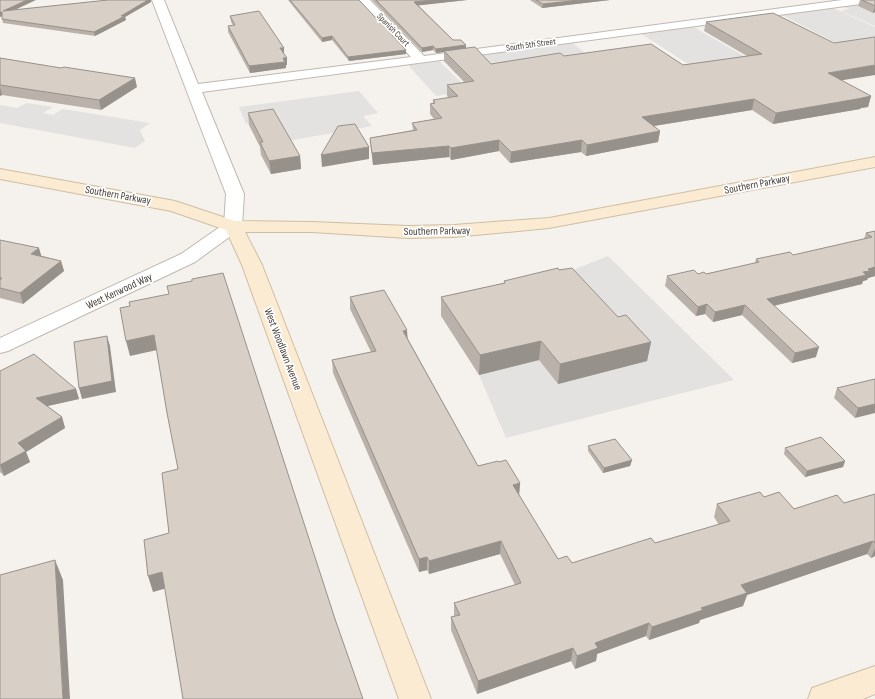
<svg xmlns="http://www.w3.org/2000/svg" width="875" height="699" font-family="'Sofia Sans Condensed',sans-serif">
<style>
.parking{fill:#e4e2e0}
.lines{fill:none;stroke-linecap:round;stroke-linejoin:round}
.minor-casing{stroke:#c0b8b0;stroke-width:2}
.tertiary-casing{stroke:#c0b8b0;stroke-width:2}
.secondary-casing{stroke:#cfbea2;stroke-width:2}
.minor{fill:#fff;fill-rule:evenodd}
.tertiary{fill:#fff;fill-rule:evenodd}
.secondary{fill:#faebd2;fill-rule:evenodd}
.wall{fill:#bab2aa}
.shaded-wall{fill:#97918b}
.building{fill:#d8cfc6;stroke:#97918b}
.labels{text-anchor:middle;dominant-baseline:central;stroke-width:3.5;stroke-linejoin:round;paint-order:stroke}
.far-street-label{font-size:9px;fill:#49423b;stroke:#fff}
.street-label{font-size:11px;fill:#49423b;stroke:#fff}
</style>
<rect width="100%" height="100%" fill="#f5f2ed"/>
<path class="parking" d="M852,3L875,13V26L841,11L849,9L840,5Z
M829,6L875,27V40L840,45L778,13Z
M692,26L756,63L699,71L640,33Z
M570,41L593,59L456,74L442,59L537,45L545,51L538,45Z
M439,61L470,91L436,96L408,65Z
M359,91L378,113L363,116L372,126L288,141L275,119L246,124L239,107Z
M27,103L53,107L43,113L53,115L63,109L150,123L140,130L145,141L135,148L0,123V105L17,108Z
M608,256L734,380L506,438L479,375L533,361L565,273Z"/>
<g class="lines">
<defs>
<path id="minor" d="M152,0H164L198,84L411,57L358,0H370L424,56L842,0H874L872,2L868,3L202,92L244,194L242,226L239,230L233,231L227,230L224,226L226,194Z"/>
<path id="tertiary" d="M233,221L239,222L242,226L239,230L195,262L8,351L0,353V338L181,254L227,222Z"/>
<path id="secondary" d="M875,157V167L549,228L454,237L408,238L312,232H245L262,265L431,699H399L242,265L226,230L171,211L0,179V169L175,201L235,221L312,222L408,226L454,225L549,218Z
M875,666V694L863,699H808L812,688Z"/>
</defs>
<use href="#minor" class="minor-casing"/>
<use href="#tertiary" class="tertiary-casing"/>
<use href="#secondary" class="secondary-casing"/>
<use href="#minor" class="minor"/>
<use href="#tertiary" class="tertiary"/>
<use href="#secondary" class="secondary"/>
</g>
<path class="wall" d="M0,0L15,10L108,0H151V2L125,17L126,20L95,36L3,23L2,19V16L0,17Z
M288,0H359L406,54L349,61L332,40L322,42Z
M372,0H467L418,5L453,40L466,45V48L491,64L564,56L683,65L747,56L704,31L706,22L842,81L871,96L868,107L861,108L860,109L773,124L752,110L654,126L660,131L658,142L586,156L581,152L510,163L499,151L451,160L449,157L373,165L371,150L370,138L413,130L412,123L434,119L430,114V104L433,103V100L449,98L447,96V85L465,83L444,61V52L436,53L433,50L422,52Z
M530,0H610L542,8Z
M860,0H875V12L873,13L858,6Z
M230,16L284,55L287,58V65H286V68L250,73L228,32V26L233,25L231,22Z
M0,58L137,87L101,110L2,95L0,96Z
M248,113L300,156L301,169L271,174L261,155L260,147L249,125Z
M875,231V276L868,278L867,280L863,281L862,284L774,306L816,357L792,363L742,315L713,322L705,314L696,316L665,286L667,276L698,274H706L755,263L756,259L793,255L864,239L866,233Z
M0,240L42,256L61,261L64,271L23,304L0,298Z
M559,270L618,317L651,342L647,361L558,384L539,360L479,375L441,316V297L504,283V281Z
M350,297L408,339L478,466L520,483L519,495L558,559L572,563L655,543L719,525L714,517L717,504L764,497L794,509L844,503L875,494V556L871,558L867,554L747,595L743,606L700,620L699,623L649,640L646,636L597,654L596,661L575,669L571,661L477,694L451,630V617L454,616V603L515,585L500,554L429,574L427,570L419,572L333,373L332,360L371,352L350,309Z
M0,371L76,389L79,399L47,406L62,417L65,428L26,452L30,462L4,476L0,472Z
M875,379L855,418L834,398L837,388Z
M588,446L632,460L630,466L603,473L588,451Z
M785,448L845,461L843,467L805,477L784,454Z"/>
<path class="shaded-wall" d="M27,0H36L4,15L3,11Z
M148,0H151V2L125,17L126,20L95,36L94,32Z
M433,0H467L414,6V2Z
M580,0H610L542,8L543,4Z
M875,6V12L873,13Z
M0,12H2L3,15L0,17Z
M332,36V40L322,42V38Z
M466,45V49L436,53V49Z
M433,46V50L422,52V48Z
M280,48H284V55Z
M406,50V54L349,61L348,57Z
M283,58H287V65H286V68L250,73L249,66Z
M875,65V75L825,83L828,73Z
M135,78L137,87L101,110L99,100Z
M0,87L2,95L0,96Z
M871,96L868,107L861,108L860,109L773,124L776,113Z
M754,99L752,110L641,128L642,117Z
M660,131L658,142L586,156L587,145Z
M499,140V151L451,160V148Z
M582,140L581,152L510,163L511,152Z
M449,146V157L373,165L372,153Z
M369,147V159L322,167L321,155Z
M300,156L301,169L271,174L269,161Z
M39,248L42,258L31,254Z
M61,261L64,271L23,304L20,293Z
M875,267V276L868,278L867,280L863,281L862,284L764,308L767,299L863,272L868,269Z
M707,304L705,314L696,316L698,307Z
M745,305L742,315L713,322L715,312Z
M407,330L408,343L403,331Z
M154,335L157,350L130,356L126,341Z
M107,336L110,346L116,392L82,399L79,388Z
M541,341L539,360L479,375L480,355Z
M651,342L647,361L558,384L560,364Z
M819,347L816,357L792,363L795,353Z
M76,389L79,399L39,408L36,398Z
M875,404V413L855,418L858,408Z
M62,417L65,428L26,452L30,462L4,476L0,465L18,443Z
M632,460L630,466L603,473L604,468Z
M845,461L843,467L805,477L807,471Z
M520,483L519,496L513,485Z
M501,541L500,554L429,574V561Z
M873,541L867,554L747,595L743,606L700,620L699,623L649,640L652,627L701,608L741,585Z
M875,548V556L871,558Z
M427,557V570L419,572V559Z
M55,560L63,580L70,699H63Z
M162,572L167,588L153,592L148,576Z
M649,623L646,636L597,654L596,661L575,669L577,656L595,643Z
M573,648L571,661L477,694L478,681Z"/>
<path class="building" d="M0,0H27L3,11L108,0H148L121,16H125L94,32L2,19V12H0Z
M290,0H359L406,50L348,57L332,36L322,38Z
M376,0H433L414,2L453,40H461L466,45L436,49L433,46L422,48Z
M536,0H580L543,4Z
M862,0H875V6Z
M259,11L284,48H280L287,58H283L285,62L249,66L228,26L235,25L230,16Z
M773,13L834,43L875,37V65L828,73L871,96L862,98H863L776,113L754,99L642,117L660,131L587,145L582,140L511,152L499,140L451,148L449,146L372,153L370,138L417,130L412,123L442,118L430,104L435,103L433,100L458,96L447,85L474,81L444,51L475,47L491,64L560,53L564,56L651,44L683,65L762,54L706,22Z
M0,58L61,68L64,67L135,78L99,100L0,85Z
M273,109L300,156L269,161L260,142H263L248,113Z
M355,124L369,147L321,155L338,126Z
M875,231V267L868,269L870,271L863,272L866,275L767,299L819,347L795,353L745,305L715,312L707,304L698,307L667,276L694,270L698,274L704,272L706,274L759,262L756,259L790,252L793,255L872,237L866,233Z
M0,240L39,248L31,254L61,261L20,293L0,288V280L2,278H0Z
M558,268L559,270L572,268L618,317L626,315L651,342L560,364L541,341L480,355L441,297L505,283L504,281Z
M223,273L335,619L363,699H183L162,572L148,576L144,540L169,533L162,473L178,469L167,413L154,335L126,341L120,308L130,306L129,302L169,294L167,286L192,281V279Z
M384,290L407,330L403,331L478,466L498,461L499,462L506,460L520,483L513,485L558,559L567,556L572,563L651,538L655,543L730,521L717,504L760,492L764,497L779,492L794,509L837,495L844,503L875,494V543L873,541L741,585L747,593L701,608L703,610L652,627L649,623L595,643L598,648L577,656L573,648L478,681L451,617L460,615L454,603L521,583L501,541L429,561L427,557L419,559L332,360L376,351L350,297Z
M107,336L112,381L79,388L74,342Z
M34,354L76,389L36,398L62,417L18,443L26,451L0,465V371Z
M875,379V404L858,408L837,388Z
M821,437L845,461L807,471L785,448Z
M615,439L632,460L604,468L588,446Z
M55,560L63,699H0V575Z"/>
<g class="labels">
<g class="far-street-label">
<text transform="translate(393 30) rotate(46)">Spanish Court</text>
<text transform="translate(531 45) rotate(-8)">South 5th Street</text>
</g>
<g class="street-label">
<text transform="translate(757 184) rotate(-11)">Southern Parkway</text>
<text transform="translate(118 195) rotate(10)">Southern Parkway</text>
<text transform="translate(437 231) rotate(-1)">Southern Parkway</text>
<text transform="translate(119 291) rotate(-25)">West Kenwood Way</text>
<text transform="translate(283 349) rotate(69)">West Woodlawn Avenue</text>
</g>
</g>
</svg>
